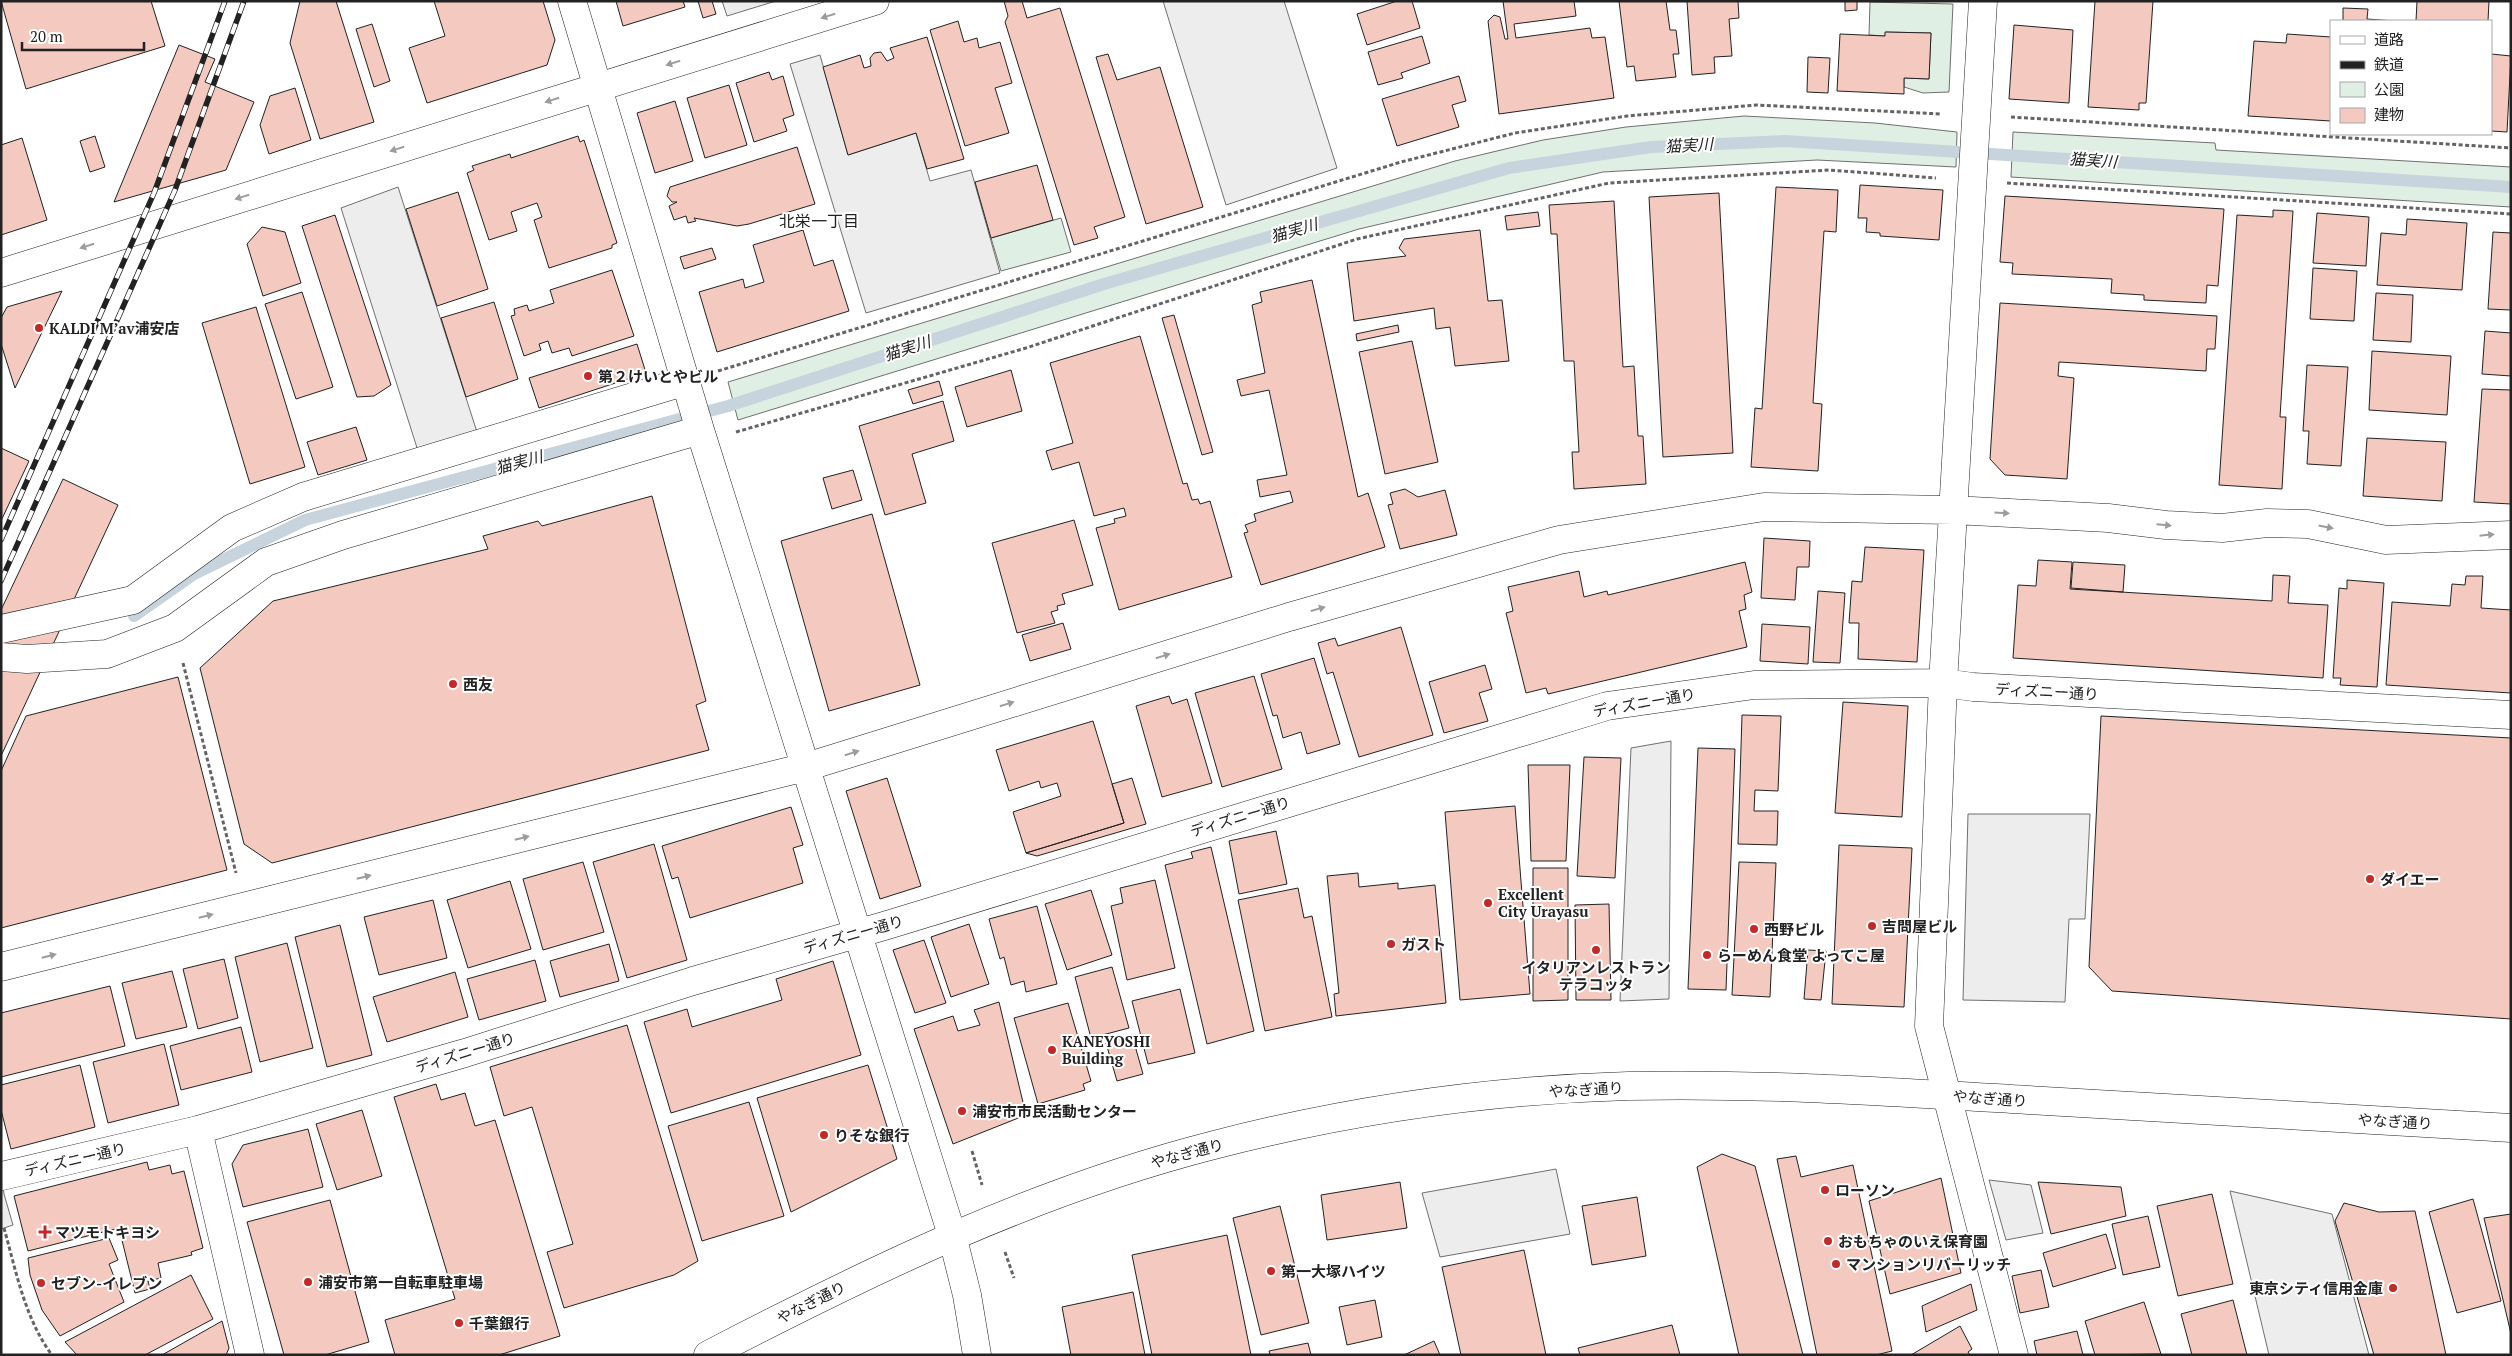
<svg xmlns="http://www.w3.org/2000/svg" width="2512" height="1356" font-family="'PT Serif','Noto Sans JP',serif">
<style>
.green{fill:#e0efe3;stroke:#6f6f6f}
.parking{fill:#ededed;stroke:#6f6f6f}
.lines{fill:none;stroke-linecap:round;stroke-linejoin:round}
.stream{stroke:#c7d3dd;stroke-width:12}
.building{fill:#f3c9c0;stroke:#222}
.minor-casing{stroke:#222;stroke-width:29}
.major-casing{stroke:#222;stroke-width:29}
.path{stroke:#646464;stroke-width:3;stroke-dasharray:4 2.5;stroke-linecap:butt}
.minor{stroke:#fff;stroke-width:28}
.major{stroke:#fff;stroke-width:28}
.rail-casing{stroke:#222;stroke-width:5.5}
.rail{stroke:#fff;stroke-width:4;stroke-dasharray:11;stroke-linecap:butt}
.oneway{fill:#9c9c9c}
.poi-dot{fill:#c62828;stroke:#fff;stroke-width:2}
.labels{text-anchor:middle;dominant-baseline:central;stroke-width:4;stroke-linejoin:round;paint-order:stroke}
.poi-label{font-size:15px;font-weight:bold;fill:#222;stroke:#fff;text-anchor:start}
.street-label{font-size:15px;fill:#222;stroke:#fff}
.water-label{font-size:16px;font-style:italic;fill:#222;stroke:#fff}
.neighbourhood-label{font-size:16px;fill:#222;stroke:#fff}
</style>
<rect width="100%" height="100%" fill="#fff"/>
<path class="green" d="M1870,2L1953,4L1949,92L1923,93L1904,87V78L1929,79L1931,33L1886,32L1885,36L1869,35Z
M1744,116L1875,123L1957,132L1956,167L1817,160L1603,172L1359,229L738,420L728,382L1455,161L1543,140L1626,127Z
M2013,132L2215,143L2216,150L2511,167V207L2011,177Z
M1061,218L1071,252L1001,271L991,238Z"/>
<path class="parking" d="M722,1H776L727,16Z
M1163,1H1284L1337,168L1226,205Z
M820,55L848,155L916,133L930,181L971,170L1000,273L866,313L790,64Z
M398,187L477,432L418,451L341,208Z
M1671,741L1669,999L1620,1001L1631,748Z
M1968,814H2090L2085,919H2069L2065,1002L1963,1000Z
M1556,1169L1570,1234L1440,1257L1422,1193Z
M1,1170L4,1194L13,1225L1,1229Z
M1989,1180L2031,1185L2043,1233L2006,1240Z
M2230,1191L2332,1214L2369,1355H2269Z"/>
<g class="lines">
<path class="stream" d="M134,616L194,574L305,520L728,406L1104,284L1509,168L1651,147L1785,141L2511,187"/>
</g>
<path class="building" d="M1,1H151L165,46L26,89Z
M300,1H336L374,122L320,139L290,43Z
M434,1H543L555,40L547,65L427,103L409,48L445,36Z
M616,1H683L685,7L623,26Z
M698,1H712L716,14L703,18Z
M1004,1H1022L1027,18L1060,8L1125,217L1094,227L1098,238L1074,245L1005,22L1008,16Z
M1397,1H1412L1420,28L1367,45L1357,14Z
M1503,1H1574L1576,16L1514,24L1516,38L1590,28L1592,38L1605,37L1614,98L1499,114L1488,21L1494,15L1500,17L1505,39H1508Z
M1619,1H1666L1670,30H1676L1679,54H1673L1676,77L1636,81L1634,66L1627,67Z
M1687,1H1738L1739,18L1729,19L1732,56L1714,57L1715,73L1692,75Z
M1845,1H1857V10L1845,11Z
M2095,1H2153L2146,103H2139V110L2088,107Z
M2417,1H2489L2488,21H2416Z
M2343,8L2368,9L2367,19L2395,21H2343Z
M958,21L964,42L977,38L979,48L1000,42L1012,83L995,88L1009,133L965,146L930,30Z
M372,24L390,81L374,87L356,29Z
M2014,25L2073,30L2069,103L2009,99Z
M1885,32L1931,33L1929,79L1904,78V94L1837,91L1840,34L1885,36Z
M2287,34L2331,37V121L2248,116L2254,41L2286,43Z
M1422,36L1430,63L1401,73L1403,78L1378,85L1368,52Z
M927,37L964,159L927,169L916,133L848,155L823,67L860,55L864,68L871,66L870,58L874,53L881,52L887,61L894,58L890,48Z
M179,45L215,59L205,82L254,102L226,170L114,202Z
M1108,54L1117,80L1160,67L1203,207L1146,224L1096,57Z
M2491,54L2511,56L2507,132L2491,131Z
M1808,57L1830,58L1828,93L1807,92Z
M769,72L772,80L783,76L794,115L783,119L787,131L754,142L736,83Z
M1459,76L1466,101L1452,105L1459,127L1397,146L1382,99Z
M729,85L747,145L705,158L687,98Z
M295,88L311,140L269,154L260,125L270,96Z
M675,101L693,161L655,173L637,113Z
M95,136L105,167L90,172L80,141Z
M578,136L580,142L584,140L617,243L612,245V248L549,268L534,220L542,217L537,203L511,212L517,231L489,240L467,173L474,170L472,166L510,154L511,158Z
M22,138L47,220L1,235V145Z
M797,147L815,204L749,224L737,226L694,218L696,221L688,223L686,216L674,220L669,206L677,202H672L667,196L670,187Z
M1037,165L1053,220L991,238L975,182Z
M1860,185L1943,190L1939,240L1880,236V233L1866,232L1867,218H1858Z
M1776,187L1838,190L1836,232L1824,231L1813,403L1822,404L1818,471L1751,467L1755,408L1762,409Z
M458,192L488,289L437,306L406,209Z
M1719,193L1733,453L1663,457L1649,197Z
M2005,196L2224,209L2218,286L2207,285L2206,303L2144,300V295L2111,293L2112,279L2012,274L2013,263L2000,262Z
M1614,201L1623,367L1634,366L1638,436H1643L1646,484L1574,489L1572,452H1579L1574,361H1564L1557,234H1551L1549,205Z
M2273,210L2293,211L2280,417H2286L2282,489L2219,485L2237,215L2273,217Z
M1538,212L1540,226L1507,230L1505,216Z
M2317,213L2369,217L2366,266L2313,263Z
M335,215L391,385L374,396L357,397L302,226Z
M2407,219L2467,223L2462,290L2377,285L2381,233L2406,235Z
M262,227L285,232L301,283L263,296L247,244Z
M803,230L814,266L833,260L849,311L717,352L699,292L743,279L745,288L764,282L753,245Z
M1480,230L1488,301L1502,300L1509,361L1455,366L1450,327L1436,329L1434,308L1354,321L1347,263L1406,256L1399,248L1404,239Z
M2493,232L2511,233V310L2488,309Z
M712,248L716,259L684,269L680,257Z
M2313,268L2357,271L2354,321L2310,319Z
M612,270L634,336L572,356L569,348L552,353L548,341L539,344L541,350L524,356L511,316L515,315L514,309L527,305L529,311L554,303L550,290Z
M1312,280L1358,497L1368,493L1385,547L1261,585L1244,533L1248,532L1245,525L1256,521L1254,514L1293,502L1290,491L1260,497L1257,480L1287,475L1269,390L1241,396L1237,380L1265,373L1252,305L1262,302L1260,292Z
M62,291L15,388L1,344V318L7,307Z
M302,292L333,387L296,399L265,304Z
M2376,293L2413,295L2411,342L2373,340Z
M494,302L518,379L466,397L441,318Z
M2000,303L2217,316L2215,349H2207L2206,371L2059,362L2058,376L2074,378L2067,479L2005,475L1990,459Z
M256,307L305,467L250,484L202,323Z
M1174,315L1213,452L1202,455L1162,318Z
M1398,325L1399,332L1357,341L1356,334Z
M2485,331L2511,333V376L2482,374Z
M1140,336L1183,484L1187,483L1192,500L1198,499L1200,504L1210,501L1232,577L1119,610L1096,528L1115,523L1114,519L1126,516L1124,508L1094,516L1079,462L1052,470L1046,451L1073,443L1050,363Z
M1412,341L1438,462L1385,474L1359,352Z
M637,344L646,373L539,408L529,378Z
M2372,351L2451,356L2447,415L2369,410Z
M2307,365L2348,367L2341,466L2307,464L2309,431H2303Z
M1011,370L1022,411L967,427L955,387Z
M939,381L943,395L913,404L908,390Z
M2482,389L2511,390V504L2474,502Z
M943,401L954,441L912,454L926,503L885,515L859,426Z
M356,427L367,460L318,475L307,442Z
M2367,438L2446,442L2442,501L2363,496Z
M1,448L29,461L1,521Z
M853,470L862,500L832,509L823,478Z
M63,479L118,505L1,756V610Z
M1405,489L1418,497L1445,490L1457,535L1400,549L1388,505L1393,504L1390,493Z
M652,496L706,701L696,705L709,750L272,863L244,844L200,668L273,601L488,549L483,536L538,521L542,526Z
M872,514L920,685L829,711L781,541Z
M1074,520L1093,585L1062,594L1065,604L1057,606L1058,610L1051,612L1055,623L1017,633L992,543Z
M1764,538L1810,541L1809,567H1797L1795,600L1761,598Z
M1865,547L1924,550L1917,662L1858,659L1859,623H1849L1852,581L1862,582Z
M2038,560L2072,562L2070,589L2272,601L2273,575L2290,576L2288,603L2328,605L2323,678L2013,658L2018,585L2036,586Z
M1745,562L1752,592L1744,595L1746,609L1739,611L1747,647L1548,694L1546,688L1526,693L1506,613L1513,611L1508,587L1579,571L1584,597L1607,591L1608,595Z
M2073,562L2125,565L2123,592L2071,588Z
M2466,576H2483L2481,608L2511,610V693L2386,685L2392,602L2450,606L2452,584L2465,585Z
M2347,580L2384,583L2377,687L2340,685L2341,678H2333L2339,588L2347,589Z
M1818,591L1845,593L1840,663L1813,662Z
M1063,623L1071,649L1030,661L1022,635Z
M1762,624L1810,627L1808,664L1760,661Z
M1401,627L1433,735L1359,757L1333,672L1327,674L1318,643L1335,638L1338,646Z
M1314,658L1340,744L1307,754L1301,732L1283,738L1277,715L1273,716L1261,674Z
M1485,665L1492,689L1479,693L1488,721L1444,733L1429,682Z
M1254,676L1282,769L1222,787L1195,693Z
M178,677L227,870L1,928V771L26,716Z
M1169,696L1172,704L1187,699L1212,783L1162,797L1136,706Z
M1843,702L1908,706L1902,817L1835,813Z
M1742,715L1781,716L1778,791L1755,790L1754,811H1778L1777,845L1738,844Z
M2101,716L2511,738V1019L2112,991L2089,967Z
M1093,721L1124,823L1026,853L1013,812L1061,796L1057,783L1041,788L1039,781L1009,791L996,750Z
M1698,748L1735,749L1726,990L1688,989Z
M1584,757L1621,758L1615,878L1577,876Z
M1528,765H1570L1566,861H1531Z
M887,778L921,886L880,899L846,791Z
M1132,778L1146,824L1037,856L1026,853L1124,823L1112,784Z
M1515,806L1530,994L1460,1000L1445,812Z
M791,807L803,845L793,848L803,883L690,918L678,877L672,879L662,846Z
M1276,831L1287,884L1239,894L1229,841Z
M654,844L687,960L627,978L593,862Z
M1839,845L1912,848L1904,1007L1832,1004Z
M1211,847L1254,1031L1207,1044L1165,865L1193,858L1191,852Z
M583,862L604,932L543,950L523,879Z
M1739,862L1776,863L1770,997L1732,995Z
M1533,868H1568V1000L1533,1001Z
M1358,873L1359,887L1398,883V889L1435,885L1446,1003L1336,1016L1334,994L1339,993L1327,876Z
M1155,880L1175,968L1127,980L1111,906L1123,903L1120,888Z
M510,881L531,949L468,968L447,900Z
M1298,888L1304,918L1312,916L1332,1017L1265,1031L1238,900Z
M1091,890L1112,955L1067,970L1045,904Z
M433,900L447,958L379,975L364,917Z
M1609,904L1611,1000H1576L1575,905Z
M1037,906L1057,984L1026,992L1024,981L1011,985L1004,957L1000,959L989,919Z
M969,924L989,984L951,997L931,937Z
M340,925L372,1055L327,1067L295,937Z
M924,940L946,1003L915,1013L893,950Z
M287,943L313,1048L260,1062L235,957Z
M609,944L619,981L560,997L550,961Z
M1808,950L1826,951L1821,1000L1804,999Z
M224,959L238,1018L198,1029L183,969Z
M535,960L546,1001L479,1020L467,979Z
M833,961L861,1055L671,1113L644,1022L687,1009L692,1027L782,1000L776,979Z
M1112,967L1129,1028L1091,1038L1075,977Z
M172,971L187,1027L136,1039L122,983Z
M455,972L468,1017L387,1042L373,997Z
M110,986L125,1046L1,1077V1013Z
M1180,989L1195,1053L1148,1064L1132,1001Z
M999,1002L1026,1115L953,1144L914,1029L953,1016L958,1031L980,1025L974,1010Z
M1068,1003L1091,1081L1083,1084L1085,1090L1038,1104L1014,1018Z
M627,1025L698,1261L674,1275L564,1308L547,1252L573,1244L532,1107L504,1116L490,1067Z
M241,1027L252,1072L181,1090L170,1046Z
M1132,1035L1143,1074L1117,1081L1106,1043Z
M164,1044L179,1105L108,1123L93,1062Z
M80,1065L95,1127L11,1149L1,1110V1085Z
M868,1065L897,1159L791,1212L757,1098Z
M436,1084L441,1100L465,1093L475,1126L495,1120L560,1336L499,1355H395L385,1320L455,1299L394,1097Z
M749,1102L784,1216L702,1241L668,1126Z
M362,1110L382,1176L337,1190L316,1124Z
M308,1129L323,1187L243,1207L232,1164L243,1145Z
M1722,1154L1755,1166L1803,1355H1739L1697,1167Z
M1796,1156L1801,1177L1853,1165L1892,1351L1876,1355H1817L1777,1159Z
M147,1162L149,1170L170,1165L172,1174L184,1171L203,1248L191,1252L192,1255L158,1263L161,1278L148,1281L150,1289L135,1293L119,1228L28,1251L14,1196Z
M1941,1178L1961,1273L1890,1294L1869,1201Z
M1400,1182L1407,1228L1327,1240L1321,1195Z
M2038,1182L2121,1187L2126,1216L2051,1234Z
M2212,1194L2233,1284L2178,1296L2157,1206Z
M1637,1197L1646,1256L1592,1265L1582,1206Z
M2473,1199L2501,1301L2457,1313L2429,1212Z
M330,1200L369,1342L325,1355H284L247,1222Z
M2344,1203L2379,1212L2415,1211L2446,1355H2374L2335,1221Z
M1280,1206L1309,1323L1261,1335L1233,1218Z
M2511,1214V1334L2484,1218Z
M2148,1216L2160,1267L2123,1275L2112,1224Z
M2106,1234L2116,1268L2053,1287L2043,1253Z
M1227,1235L1251,1355H1152L1132,1255Z
M109,1238L118,1260L109,1264L124,1302L60,1336L42,1310L30,1275L28,1258Z
M1524,1250L1546,1355H1461L1442,1267Z
M2041,1270L2049,1307L2020,1313L2012,1276Z
M191,1275L213,1319L145,1355H77L65,1342Z
M1971,1284L1977,1310L1926,1332L1922,1306Z
M1133,1292L1145,1355H1071L1062,1307Z
M1375,1300L1382,1337L1347,1345L1339,1307Z
M2233,1300L2247,1355H2192L2181,1314Z
M2144,1302L2161,1354L2095,1355L2085,1321Z
M222,1321L229,1348L226,1355H162Z
M1672,1325L1680,1355H1580L1578,1348Z
M1960,1326L1972,1349L1968,1352L1970,1355H1911Z
M2077,1331L2083,1355H2037L2034,1341Z
M1434,1341L1440,1355H1404Z
M1308,1343L1311,1355H1270L1269,1351Z"/>
<g class="lines">
<defs>
<path id="minor" d="M572,1L700,430L952,1235L967,1295L977,1355
M1983,1L1943,683L1929,1026L2014,1355
M1,273L875,1
M1,629L133,600L232,528L303,497L686,381
M1,657L27,659L107,654L175,628L266,562L343,535L700,430
M1,967L806,767L1289,617L1559,540L1764,507L1953,510L2108,518L2166,525L2222,528L2267,523L2308,524L2386,540L2511,535
M198,1130L250,1355
M2,1176L198,1130L465,1053L693,981L884,926L1607,706L1754,685L1943,683L1973,687L2511,715"/>
<path id="major" d="M708,1355C872,1270 1034,1191 1214,1145C1349,1110 1488,1090 1628,1086C1761,1083 1894,1092 2028,1100C2189,1110 2350,1118 2511,1128"/>
</defs>
<use href="#minor" class="minor-casing"/>
<use href="#major" class="major-casing"/>
<path class="path" d="M2011,117L2511,148
M2007,183L2511,214
M718,371L1401,162L1515,133L1627,116L1756,105L1942,114
M736,432L1026,348L1357,239L1609,183L1829,170L1936,178
M183,663L236,873
M972,1151L982,1185
M4,1228C16,1271 25,1319 52,1355
M1005,1252L1014,1278"/>
<use href="#minor" class="minor"/>
<use href="#major" class="major"/>
<defs>
<path id="rail" d="M1,540L154,193L225,1
M1,581L175,190L244,1"/>
</defs>
<use href="#rail" class="rail-casing"/>
<use href="#rail" class="rail"/>
</g>
<defs><path id="oneway-solid" d="M-6-.8H1V-3.2L6.5 0L1 3.2V.8H-6Z" transform="scale(1.25)"/></defs>
<g class="oneway">
<use href="#oneway-solid" transform="translate(828 16) rotate(163)"/>
<use href="#oneway-solid" transform="translate(673 63) rotate(163)"/>
<use href="#oneway-solid" transform="translate(552 100) rotate(163)"/>
<use href="#oneway-solid" transform="translate(397 149) rotate(163)"/>
<use href="#oneway-solid" transform="translate(242 197) rotate(163)"/>
<use href="#oneway-solid" transform="translate(87 246) rotate(163)"/>
<use href="#oneway-solid" transform="translate(2002 513) rotate(3)"/>
<use href="#oneway-solid" transform="translate(2164 525) rotate(5)"/>
<use href="#oneway-solid" transform="translate(2326 527) rotate(11)"/>
<use href="#oneway-solid" transform="translate(2487 535) rotate(-6)"/>
<use href="#oneway-solid" transform="translate(1318 609) rotate(-16)"/>
<use href="#oneway-solid" transform="translate(1163 656) rotate(-17)"/>
<use href="#oneway-solid" transform="translate(1007 704) rotate(-17)"/>
<use href="#oneway-solid" transform="translate(852 753) rotate(-17)"/>
<use href="#oneway-solid" transform="translate(522 838) rotate(-14)"/>
<use href="#oneway-solid" transform="translate(364 877) rotate(-14)"/>
<use href="#oneway-solid" transform="translate(206 916) rotate(-14)"/>
<use href="#oneway-solid" transform="translate(49 956) rotate(-14)"/>
</g>
<g class="poi-dot">
<circle cx="39" cy="328" r="5"/>
<circle cx="588" cy="376" r="5"/>
<circle cx="453" cy="684" r="5"/>
<circle cx="2370" cy="879" r="5"/>
<circle cx="1488" cy="903" r="5"/>
<circle cx="1872" cy="926" r="5"/>
<circle cx="1754" cy="929" r="5"/>
<circle cx="1391" cy="944" r="5"/>
<circle cx="1596" cy="950" r="5"/>
<circle cx="1707" cy="955" r="5"/>
<circle cx="1052" cy="1050" r="5"/>
<circle cx="962" cy="1111" r="5"/>
<circle cx="824" cy="1135" r="5"/>
<circle cx="1825" cy="1190" r="5"/>
<path d="M42.5 1224.5h5v5h5v5h-5v5h-5v-5h-5v-5h5z"/>
<circle cx="1828" cy="1241" r="5"/>
<circle cx="1836" cy="1264" r="5"/>
<circle cx="1271" cy="1271" r="5"/>
<circle cx="308" cy="1282" r="5"/>
<circle cx="41" cy="1283" r="5"/>
<circle cx="2393" cy="1288" r="5"/>
<circle cx="459" cy="1323" r="5"/>
</g>
<g class="labels">
<g class="poi-label">
<text x="49" y="328">KALDI M’av浦安店</text>
<text x="598" y="376">第２けいとやビル</text>
<text x="463" y="684">西友</text>
<text x="2380" y="879">ダイエー</text>
<text x="1498" y="894">Excellent<tspan x="1498" dy="17">City Urayasu</tspan></text>
<text x="1882" y="926">吉問屋ビル</text>
<text x="1764" y="929">西野ビル</text>
<text x="1401" y="944">ガスト</text>
<text x="1717" y="955">らーめん食堂 よってこ屋</text>
<text x="1596" y="967" text-anchor="middle">イタリアンレストラン<tspan x="1596" dy="17">テラコッタ</tspan></text>
<text x="1062" y="1041">KANEYOSHI<tspan x="1062" dy="17">Building</tspan></text>
<text x="972" y="1111">浦安市市民活動センター</text>
<text x="834" y="1135">りそな銀行</text>
<text x="1835" y="1190">ローソン</text>
<text x="55" y="1232">マツモトキヨシ</text>
<text x="1838" y="1241">おもちゃのいえ保育園</text>
<text x="1846" y="1264">マンションリバーリッチ</text>
<text x="1281" y="1271">第一大塚ハイツ</text>
<text x="318" y="1282">浦安市第一自転車駐車場</text>
<text x="51" y="1283">セブン-イレブン</text>
<text x="2383" y="1288" text-anchor="end">東京シティ信用金庫</text>
<text x="469" y="1323">千葉銀行</text>
</g>
<g class="street-label">
<text transform="translate(2047 691) rotate(3)">ディズニー通り</text>
<text transform="translate(1644 702) rotate(-10)">ディズニー通り</text>
<text transform="translate(1240 816) rotate(-17)">ディズニー通り</text>
<text transform="translate(853 934) rotate(-16)">ディズニー通り</text>
<text transform="translate(465 1052) rotate(-17)">ディズニー通り</text>
<text transform="translate(1586 1089) rotate(-3)">やなぎ通り</text>
<text transform="translate(1990 1098) rotate(4)">やなぎ通り</text>
<text transform="translate(2395 1121) rotate(3)">やなぎ通り</text>
<text transform="translate(1187 1153) rotate(-15)">やなぎ通り</text>
<text transform="translate(75 1159) rotate(-13)">ディズニー通り</text>
<text transform="translate(811 1302) rotate(-27)">やなぎ通り</text>
</g>
<g class="water-label">
<text transform="translate(1689 145) rotate(-3)">猫実川</text>
<text transform="translate(2093 160) rotate(4)">猫実川</text>
<text transform="translate(1294 230) rotate(-16)">猫実川</text>
<text transform="translate(907 348) rotate(-18)">猫実川</text>
<text transform="translate(519 462) rotate(-15)">猫実川</text>
</g>
<g class="neighbourhood-label">
<text x="819" y="221">北栄一丁目</text>
</g>
</g>
<rect width="2512" height="1356" fill="none" stroke="#222222" stroke-width="5"/>
<rect x="2330" y="20" width="162" height="115" fill="#ffffff" stroke="#a7a7a7"/>
<rect x="2340" y="36" width="25" height="8" fill="#ffffff" stroke="#a7a7a7"/>
<text x="2374" y="45" font-size="15" fill="#222222">道路</text>
<rect x="2340" y="61" width="25" height="8" fill="#222222" stroke="#a7a7a7"/>
<text x="2374" y="70" font-size="15" fill="#222222">鉄道</text>
<rect x="2340" y="82" width="25" height="15" fill="#e0efe3" stroke="#a7a7a7"/>
<text x="2374" y="95" font-size="15" fill="#222222">公園</text>
<rect x="2340" y="108" width="25" height="15" fill="#f3c9c0" stroke="#a7a7a7"/>
<text x="2374" y="120" font-size="15" fill="#222222">建物</text>
<path d="M22 42v8h122v-8" fill="none" stroke="#222222" stroke-width="2.5"/>
<text x="30" y="42" font-size="15" fill="#222222" stroke="#ffffff" stroke-width="4" paint-order="stroke">20 m</text>
</svg>
